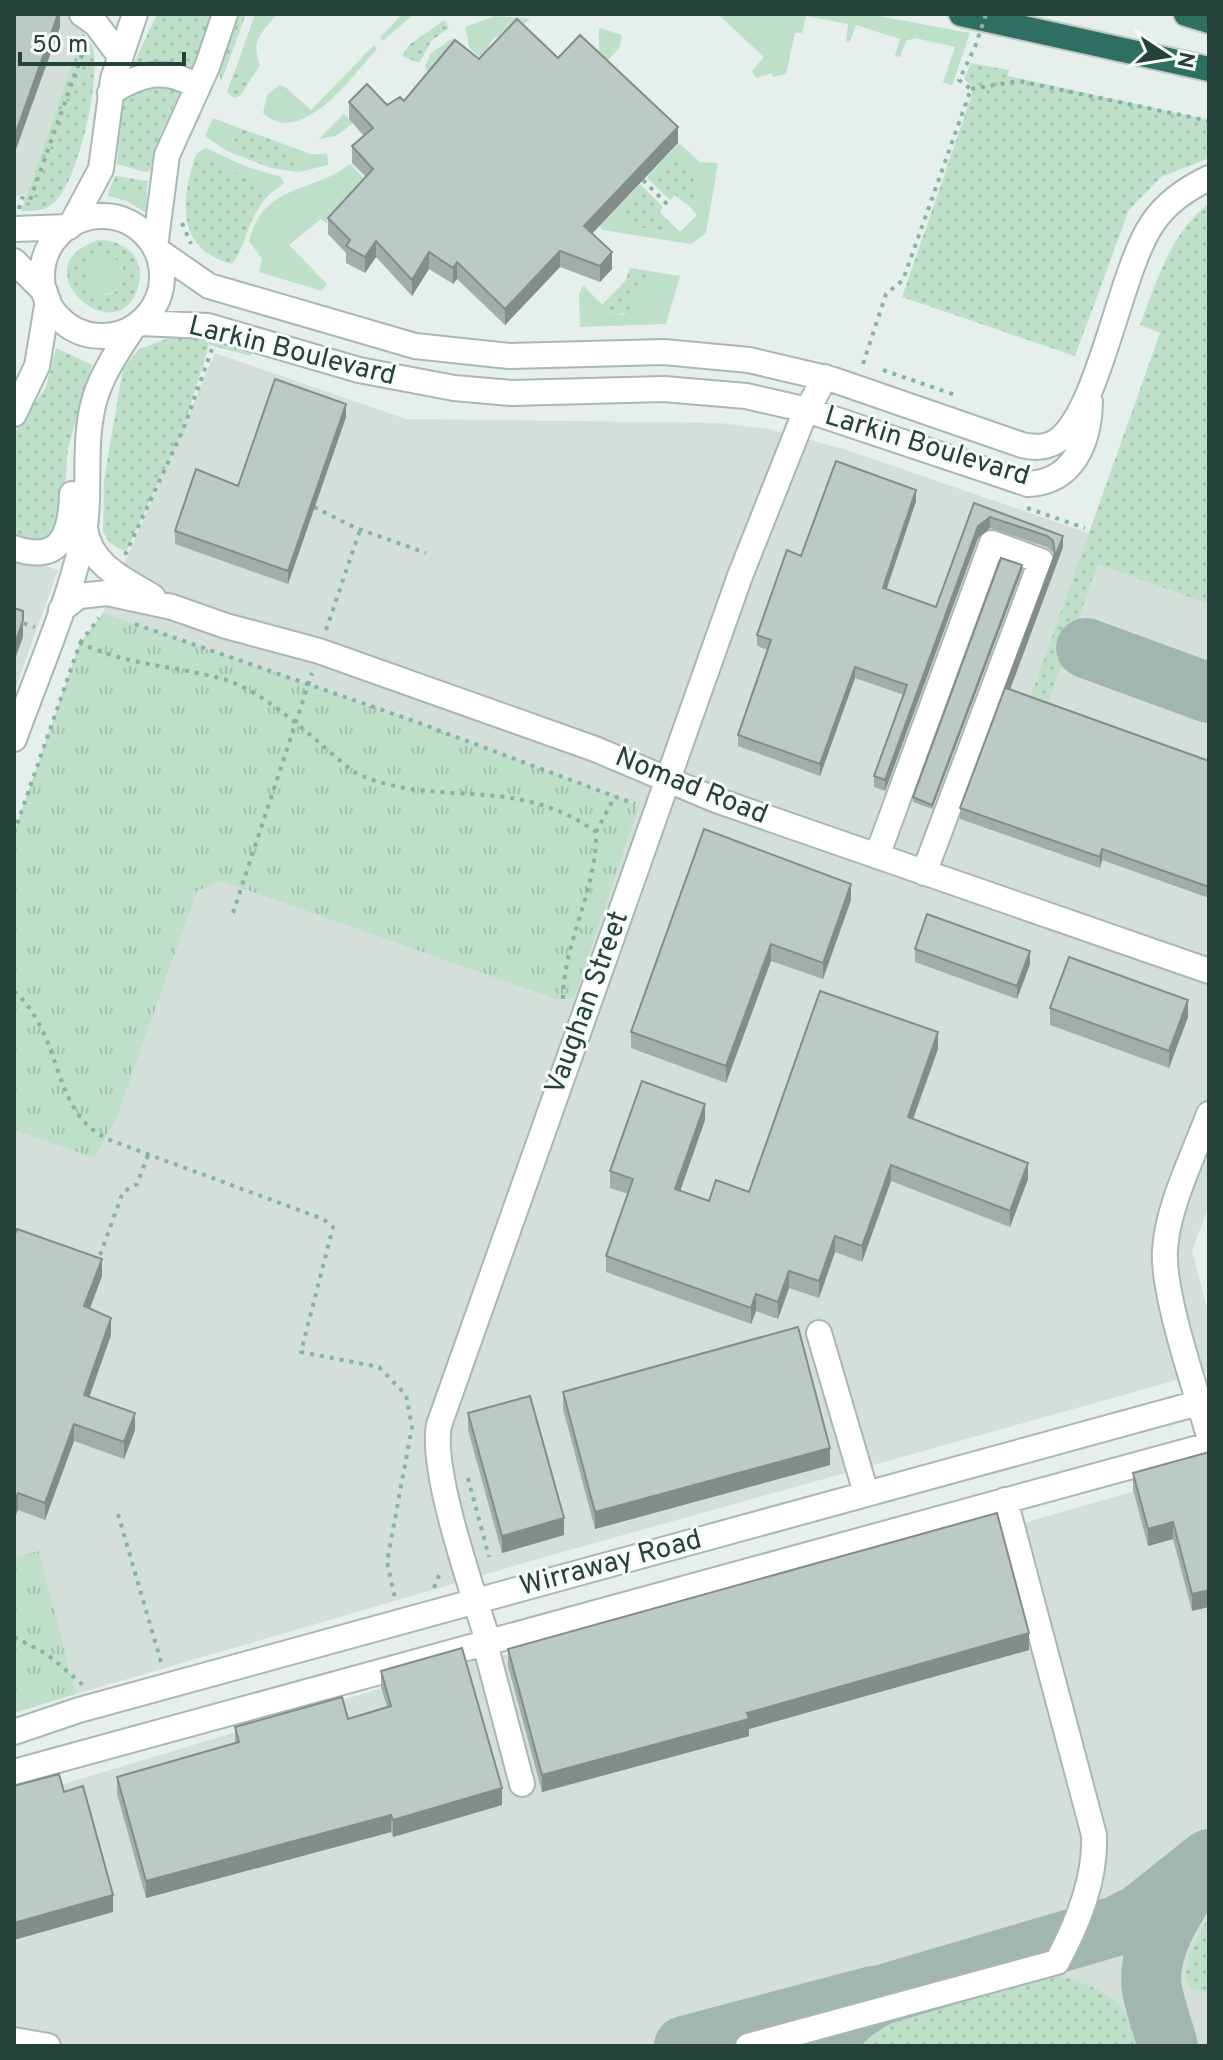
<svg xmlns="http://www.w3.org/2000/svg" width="1223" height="2060" font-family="Overpass,sans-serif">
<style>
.built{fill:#d4dfda}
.grass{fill:url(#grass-dots);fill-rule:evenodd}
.park{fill:url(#park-tufts)}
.garden{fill:#bfe0c8}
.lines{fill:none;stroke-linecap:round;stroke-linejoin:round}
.taxiway{stroke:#a2b6b0;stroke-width:60}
.minor-casing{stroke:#a8b8b2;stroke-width:28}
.highway-casing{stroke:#c2cac8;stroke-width:28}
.path{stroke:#86b3a5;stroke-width:4;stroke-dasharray:4 6;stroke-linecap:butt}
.minor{stroke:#fff;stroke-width:24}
.highway{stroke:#2f6f62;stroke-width:24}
.path-bridge{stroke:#86b3a5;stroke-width:4;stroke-dasharray:4 6;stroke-linecap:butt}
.wall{fill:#a1aea9}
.shaded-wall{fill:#838d89}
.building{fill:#bbcac4;stroke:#838d89;stroke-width:2}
.labels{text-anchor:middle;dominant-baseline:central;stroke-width:6;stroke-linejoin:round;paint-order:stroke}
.street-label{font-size:28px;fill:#24423a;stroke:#f7fbf9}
</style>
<defs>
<pattern id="grass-dots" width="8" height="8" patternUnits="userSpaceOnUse" patternTransform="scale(2)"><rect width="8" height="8" fill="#bfe0c8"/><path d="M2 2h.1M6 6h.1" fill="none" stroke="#a4c1ad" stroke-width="1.8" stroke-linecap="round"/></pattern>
<pattern id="park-tufts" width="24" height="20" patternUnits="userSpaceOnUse" patternTransform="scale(2)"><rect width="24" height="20" fill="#bfe0c8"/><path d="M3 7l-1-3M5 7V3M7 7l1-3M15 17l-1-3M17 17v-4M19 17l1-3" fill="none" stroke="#a4c1ad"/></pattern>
</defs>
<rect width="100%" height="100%" fill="#e6efeb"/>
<path class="built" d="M14,14H90L26,195L14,196Z
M1209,349V1205L1192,1251L1209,1316V1371L552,1555L76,1694L39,1552L14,1557V833L80,643L103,613L215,353L406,419L719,423L769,429L847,450L1088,533Z
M14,556L58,570L14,692Z
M1209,1470V2046H14V1799L462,1664L731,1606Z"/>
<path class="grass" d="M157,14H212L190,74L131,69Z
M240,14H246L221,82L219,71Z
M444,20L449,28L432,40L419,63L402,56L409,45Z
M83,32C86,37 91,43 93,48C101,78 78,188 51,205C41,212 32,211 21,211Z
M238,62L251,79L241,95L234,98L227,92Z
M971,63L1009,70L1008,76L1209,120V158L1161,177L1129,210L1075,356L902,297L974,89L964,79Z
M147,81L182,89L160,135L150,171L145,172L117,164L123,98Z
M242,129L289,146L299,172L271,168L227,151Z
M675,153L692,168L697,197L689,206L675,195L670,200L650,181Z
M196,154L248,178L270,194C245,218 246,251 231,264C175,247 181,201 196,154Z
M115,176L148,181L147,191H109Z
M644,188L663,207L659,212L672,224L666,232L629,226L617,216Z
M1209,203V604L1098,564L1044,714L1027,707L1160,333L1140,325C1158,278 1169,236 1209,203Z
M99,240C123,240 145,256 139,283C123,359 14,267 99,240ZM110,256L123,268C125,282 122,292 105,295L88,266L98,258Z
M630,268L655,272L631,310L614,316L602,305L626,280Z
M185,336L208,338L251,351V356L209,345L183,430L126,552L110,543L103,532L104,479L123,369L138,350L168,338Z
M56,348L92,365L68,448L62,523L43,543L14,539V434L46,387Z
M1209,1916V1993L1191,1989L1185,1978L1190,1952Z
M1040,1974C1088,1978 1128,1998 1144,2046H862L877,2023Z"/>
<path class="park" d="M103,613L411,720L639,806L574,998L555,999L222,881L197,891L117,1117L94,1158L14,1130V833L80,643Z
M39,1551L76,1694L14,1713V1557Z"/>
<path class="garden" d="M255,14H278C262,31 250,41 260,65L251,79L238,62Z
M402,14H414L383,41L380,38Z
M718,14H868L970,33L952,86L943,82L955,47L915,38L906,41L900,57L895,56L900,39L856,25L850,42L846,41L848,24L806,16L802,33H795L786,74L773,77L772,73L756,78L752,71L764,57Z
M495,16L530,19L506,39L495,37L488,46L498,56L490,65L470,49L465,27Z
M599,28L622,35L620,47L607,61L599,56Z
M453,38L457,55L428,74L425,66L431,53Z
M374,45L377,49C353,75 302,149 263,113L267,95L279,85L284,86L311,110Z
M344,114L353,123L336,136L319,139Z
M213,118L242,129L227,151L205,136Z
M679,143L700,162L718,163L706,233L691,244L602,230L600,226L640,184L644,188L618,216L629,226L665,232L672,224L680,232L697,215L689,206L697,197L692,168L676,154L650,181L647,177Z
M289,146L310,154H327L328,165L299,172Z
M206,148L247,167L281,177L284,183L270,194L248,178L196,154Z
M350,164L369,184L326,223L321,219L289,245L327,284L322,291L259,272L262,259L249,241C264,182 313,194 350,164Z
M109,191H147L146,213L127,201L108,196Z
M86 275a19 19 0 1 1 38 0a19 19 0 1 1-38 0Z
M655,272L680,276L666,324L580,327L579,295L583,285L612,315C632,316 630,305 639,293C644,286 650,279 655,272Z"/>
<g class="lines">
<path class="taxiway" d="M1086,648L1209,693
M684,2046L873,1996
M829,2046C834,2023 860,2005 881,1995L1116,1926L1140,1914L1209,1859
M1168,2046C1163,2028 1156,2009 1152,1990C1146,1951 1173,1908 1195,1878"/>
<defs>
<path id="minor" d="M82,14L96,24L120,56
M110,93C141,73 164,67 197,86
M42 276a60 60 0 1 1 120 0a60 60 0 1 1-120 0Z
M71,225L101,169L113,79L135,14
M14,229L69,227
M155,247L167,155L207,67L225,14
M157,250L209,286L415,346L509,356L664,352L749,360L834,380L1022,445C1034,448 1046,448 1057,441C1099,412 1120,271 1152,224C1165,204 1188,188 1209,178
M14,261L45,292
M140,323L208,326L359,370L454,388L511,393L664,389L746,396L807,410L1028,484C1073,482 1089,443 1090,402
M14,414L37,366L48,300
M85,528C90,565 123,579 153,597
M14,548C60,564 71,535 72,494
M61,610L79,596L107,593L172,607L226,626L319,651L595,749L716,800L1209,971
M14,739C37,675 66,610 82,543C93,495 81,445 95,398C103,372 118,351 132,329
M877,856L992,543L1041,561L924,873
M1209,1114C1194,1154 1167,1208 1165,1250C1162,1294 1196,1390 1209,1436
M819,1333L866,1493
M14,1732L79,1710L1209,1400
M14,1772L1209,1445
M522,1784L488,1655V1641C473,1592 430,1471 439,1425L740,576L802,420L825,377
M14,2040L48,2046
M748,2046L1057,1962C1078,1923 1096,1879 1094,1835L1005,1500"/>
<path id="highway" d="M961,14L1209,69
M1186,14L1209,21"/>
</defs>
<use href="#minor" class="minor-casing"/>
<use href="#highway" class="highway-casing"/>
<path class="path" d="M971,89L1019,81L1209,121
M643,180L668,205
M19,209L22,198L30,200L85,46
M182,223L191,244
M863,364L886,294L903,280L971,89L959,80L975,47
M883,370L958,396
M314,507L356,528L426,553
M1027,508L1085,528
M125,555L183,430L212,349
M14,620L35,627
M135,624L411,720L635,804
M326,630L360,530
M80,643L99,618
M596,832L615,796
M14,833L80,643C126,665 175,666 223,679C268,692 317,743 354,772C434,811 512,772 596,832C597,893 561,945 563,1005
M233,913L312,673
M14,991C65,1037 49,1109 107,1139L323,1219L333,1227L301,1352L379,1367L406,1395L412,1427L387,1562L395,1598
M100,1255L123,1192L137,1184L148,1155
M468,1478L489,1557
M118,1514L161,1662
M434,1588L441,1570
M14,1637L47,1654L83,1685"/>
<use href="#minor" class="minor"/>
<use href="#highway" class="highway"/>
<path class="path-bridge" d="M975,47L986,14"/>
</g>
<path class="wall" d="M558,58L678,143L592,234L612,269L600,282L560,267L505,325L457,279L453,284L429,269L412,296L376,257L365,273L346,263V253L328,234V218L366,177L352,163V146L364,136L349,119V102L387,105L404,101L479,59Z
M346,417L288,584L175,544V531L238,486Z
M916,501L887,589L936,607L974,503L1063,536V547L1010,690L1209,761V898L1102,860L1100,868L960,819V808L1054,558L1053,552L1047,547L990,528L978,538L885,791L874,787V776L904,695L855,678L820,776L738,746V735L768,650L757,646V635L801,556Z
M1022,570L932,809L913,802V797Z
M704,829L851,900L823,979L771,961L726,1083L631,1048V1032Z
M915,949L1030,964L1017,999L915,962Z
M1050,1008L1188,1017L1169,1068L1050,1025Z
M938,1049L913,1119L1028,1179L1010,1227L891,1181L862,1262L835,1252L819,1298L789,1288L778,1319L756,1311L751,1324L606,1272V1256L628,1194L610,1188V1171L705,1120L680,1191L709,1201L749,1192Z
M14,1237L102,1276L90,1309L111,1335L89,1397L135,1430L124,1459L74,1441L45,1520L18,1510Z
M563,1392L830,1465L595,1529L563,1409Z
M468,1413L564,1535L502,1553L468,1430Z
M1209,1452L1192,1611L1173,1539L1148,1546L1133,1490V1473Z
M508,1649L1029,1650L749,1729V1736L542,1792L508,1666Z
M381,1671L502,1805L393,1837L391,1832L146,1898L117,1794V1777L235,1743V1727L348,1719L387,1707L381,1687Z"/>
<path class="shaded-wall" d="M58,14H60V27L14,155V138Z
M678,127V143L584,242V226Z
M376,241V257L365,273V257Z
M560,251V267L505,325V309Z
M429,252V269L412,296V280Z
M612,252V269L600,282V266Z
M457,262V279L453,284V268Z
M346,404V417L288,584V571Z
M916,490V501L883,599V588Z
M990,517V528L978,538L885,791V780L978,526Z
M1063,536V547L1006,700V688Z
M1022,565V570L932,809V805Z
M23,620V637L14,662V646Z
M855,667V678L820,776V764Z
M1102,849V860L1100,868V857Z
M851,884V900L823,979V963Z
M771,944V961L726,1083V1066Z
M1030,951V964L1017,999V986Z
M1188,1000V1017L1169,1068V1051Z
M938,1032V1049L908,1133V1117Z
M705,1104V1120L675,1206V1189Z
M1028,1163V1179L1010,1227V1211Z
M891,1165V1181L862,1262V1246Z
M835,1236V1252L819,1298V1281Z
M102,1259V1276L84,1323V1306Z
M789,1271V1288L778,1319V1302Z
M756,1294V1311L751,1324V1308Z
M111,1318V1335L84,1412V1395Z
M135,1413V1430L124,1459V1442Z
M74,1424V1441L45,1520V1503Z
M830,1448V1465L595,1529V1512Z
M18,1493V1510L14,1520V1503Z
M564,1518V1535L502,1553V1536Z
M1173,1522V1539L1148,1546V1529Z
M1209,1590V1607L1192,1611V1594Z
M1029,1633V1650L749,1729V1736L542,1792V1775L747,1713Z
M502,1788V1805L393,1837V1820Z
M391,1815V1832L146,1898V1881Z
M113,1895V1912L14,1940V1923Z"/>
<path class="building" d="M14,14H58L14,138Z
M517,19L558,58L580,35L678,127L584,226L612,252L600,266L560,251L505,309L457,262L453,268L429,252L412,280L376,241L365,257L346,246L350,240L328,218L373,169L352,146L373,128L349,102L367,84L387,105L400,97L404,101L455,40L479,59Z
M275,379L346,404L288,571L175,531L196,469L238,486Z
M836,461L916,490L883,588L936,607L974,503L1063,536L1006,688L1209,761V887L1102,849L1100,857L960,808L1055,554L1053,541L1047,536L990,517L978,526L885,780L874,776L907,685L855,667L820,764L738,735L771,640L757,635L787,550L801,556Z
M1001,558L1022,565L932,805L913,797Z
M14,608L23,611V620L14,646Z
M704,829L851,884L823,963L771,944L726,1066L631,1032Z
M927,914L1030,951L1017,986L915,949Z
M1069,957L1188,1000L1169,1051L1050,1008Z
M820,991L938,1032L908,1117L1028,1163L1010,1211L891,1165L862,1246L835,1236L819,1281L789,1271L778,1302L756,1294L751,1308L606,1256L633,1179L610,1171L642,1081L705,1104L675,1189L709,1201L716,1180L749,1192Z
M17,1229L102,1259L84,1306L111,1318L84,1395L135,1413L124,1442L74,1424L45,1503L18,1493L14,1503V1237Z
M798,1327L830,1448L595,1512L563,1392Z
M530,1396L564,1518L502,1536L468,1413Z
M1209,1452V1590L1192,1594L1173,1522L1148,1529L1133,1473Z
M997,1513L1029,1633L747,1713L749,1719L542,1775L508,1649Z
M462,1648L502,1788L393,1820L391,1815L146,1881L117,1777L239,1742L235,1727L342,1697L348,1719L391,1706L381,1671Z
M59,1774L64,1792L83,1786L113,1895L14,1923V1786Z"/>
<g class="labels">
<g class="street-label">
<text transform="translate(292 352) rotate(14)">Larkin Boulevard</text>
<text transform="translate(927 447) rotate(17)">Larkin Boulevard</text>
<text transform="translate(691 787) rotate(22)">Nomad Road</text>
<text transform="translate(588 1003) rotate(-70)">Vaughan Street</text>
<text transform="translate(611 1564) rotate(-15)">Wirraway Road</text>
</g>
</g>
<rect width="1223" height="2060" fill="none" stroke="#24423a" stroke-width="32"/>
<g transform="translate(1167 56) rotate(102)" stroke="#f7fbf9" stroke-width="6" paint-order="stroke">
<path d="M0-6L14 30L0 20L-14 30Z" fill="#24423a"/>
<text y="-12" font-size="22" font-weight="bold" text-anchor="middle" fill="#24423a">N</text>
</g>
<path d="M20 52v12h164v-12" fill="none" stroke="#24423a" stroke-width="4"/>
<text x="32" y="52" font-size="24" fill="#24423a" stroke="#f7fbf9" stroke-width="6" paint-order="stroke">50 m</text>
</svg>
